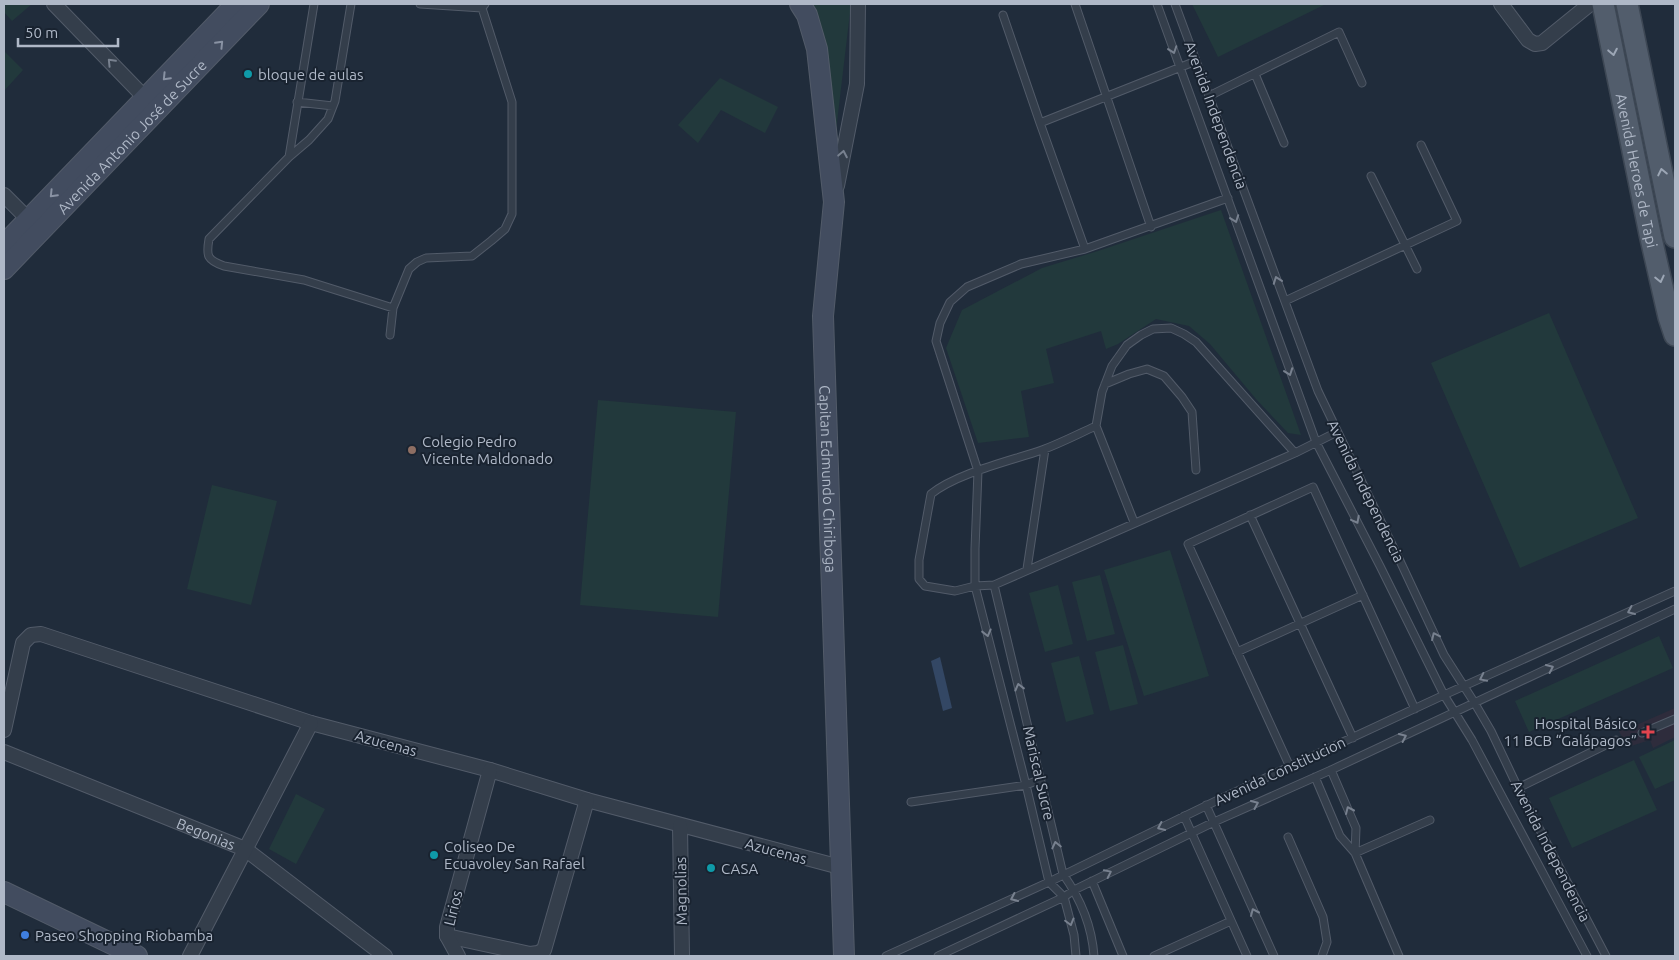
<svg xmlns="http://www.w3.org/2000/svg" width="1679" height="960" font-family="Ubuntu,sans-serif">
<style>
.medical{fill:#2e2c3c}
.green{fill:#22393c}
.water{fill:#334764}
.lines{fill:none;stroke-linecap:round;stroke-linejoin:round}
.lane-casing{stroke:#525b69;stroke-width:9}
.street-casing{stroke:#525b69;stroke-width:16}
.secondary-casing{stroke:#525b69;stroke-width:22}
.primary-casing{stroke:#3d4754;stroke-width:24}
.lane{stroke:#343e4b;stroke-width:7}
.street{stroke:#343e4b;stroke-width:14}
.secondary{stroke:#424c5f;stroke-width:20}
.primary{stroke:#525d6c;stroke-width:21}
.oneway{stroke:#8992a3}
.oneway2{stroke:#78818f}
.oneway3{stroke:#9ca6b5}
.culture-dot{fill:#0f9aa8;stroke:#192330;stroke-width:2}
.education-dot{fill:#8d6e63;stroke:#192330;stroke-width:2}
.health-dot{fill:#e0444e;stroke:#192330;stroke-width:2}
.shop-dot{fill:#3f7fe0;stroke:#192330;stroke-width:2}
.labels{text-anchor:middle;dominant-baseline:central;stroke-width:4;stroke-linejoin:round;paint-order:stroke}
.poi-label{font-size:15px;fill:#afb8c7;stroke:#192330;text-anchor:start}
.street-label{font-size:15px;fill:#afb8c7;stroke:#192330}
</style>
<rect width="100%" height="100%" fill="#202c3b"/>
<path class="medical" d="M1675,708V737L1653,748L1650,740L1628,747L1617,728L1629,723L1634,726Z"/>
<path class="green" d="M6,4H32L12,21L4,12V6Z
M805,4H851L833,156Z
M1192,4H1326L1218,57Z
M4,51L23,70L4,91Z
M720,78L778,107L765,133L721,110L698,143L678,125Z
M1221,210L1301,435L1288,433L1256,399L1210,344L1189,326L1156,319L1118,344L1106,349L1101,331L1046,349L1054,383L1021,391L1029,437L978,443L946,348L962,310L1042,268L1098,251Z
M1549,313L1638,518L1520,568L1431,363Z
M598,400L736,412L718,617L580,605Z
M212,485L277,501L251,605L187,589Z
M1170,550L1209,676L1144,696L1104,570Z
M1100,575L1115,634L1087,641L1072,582Z
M1058,585L1073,644L1045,652L1029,593Z
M1659,636L1673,668L1529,732L1515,701Z
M1123,645L1138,704L1110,711L1095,652Z
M1079,656L1094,714L1066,722L1051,663Z
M1675,740V780L1655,789L1639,757Z
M1634,760L1657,810L1572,848L1549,798Z
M296,794L325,809L296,864L269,849Z"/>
<path class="water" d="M940,657L952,708L943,711L931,661Z"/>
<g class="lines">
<defs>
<path id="lane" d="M314,4L289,157L209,239C206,256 207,260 224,266L304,280L393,308L409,269L417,262L426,258L472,256L491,241L505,229L512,214V102L482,8
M420,4L482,8L485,4
M1075,4L1151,227
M1157,4L1316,442L1380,566L1444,695L1472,740L1587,956
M1175,4L1318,391L1400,561L1444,655L1474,702L1491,731L1518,788L1606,956
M1003,15L1040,123L1196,61
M1255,74L1284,143
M1209,96L1339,32L1362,83
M297,102L333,106
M1040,123L1085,249L1228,198
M289,157L309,140L328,119L335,101L351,4
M1371,176L1417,269
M1285,301L1457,221L1421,145
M390,335L393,308
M1105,384L1129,374L1147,369L1164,376L1182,397L1192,412L1196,470
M1096,426C1078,434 1061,443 1042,450C1010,461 957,473 931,494L919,560V579L925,586L955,591L975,586L994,585L1295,453L1337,432
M1250,515L1353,738
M1134,522L1096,426L1102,392L1112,366L1127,345L1141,335L1153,329L1171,328L1184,334L1196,342L1295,453
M1027,569L1045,449
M994,585L1063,874C1080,898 1092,927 1094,956
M1237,652L1363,595
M1642,733L1675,719
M1290,767L1188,544L1313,487L1415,709
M1331,770L1356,828L1355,853
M1315,777L1340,836L1355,853L1399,956
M1518,788L1616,740
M911,802L1026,785L1041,779
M1206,805L1274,956
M1184,816L1247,956
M1288,837L1323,917L1327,942L1322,956
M1355,853L1430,820
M1092,881L1123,956
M886,956L1049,882L1220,799L1444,695L1675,591
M938,956L1064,897L1074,890L1214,822L1331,770L1675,609
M1076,956L1074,935L1064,897L1049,882L1026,785L975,586V549L978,471L936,341L940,323L950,302L967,287L1021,264L1085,249
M1154,956L1231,921"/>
<g id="street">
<path d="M54,4L151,104"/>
<path d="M1501,4L1528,40L1535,44L1542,43L1590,4"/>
<path d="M837,186L857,84L858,4"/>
<path d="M4,195L33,224"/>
<path d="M4,730L23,643L31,635L41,634L311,723L490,770L587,800L840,867"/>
<path id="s1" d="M4,752L245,849L385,956"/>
<path d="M680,826L682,956"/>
<path d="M447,936L530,954L538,953L544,950L587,800"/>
<path d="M190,956L311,723"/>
<path d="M458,956L447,936V927L490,770"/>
</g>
<g id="secondary">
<path id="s2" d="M800,4L807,15L817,49L834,202L823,316L844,956"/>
<path d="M4,245L236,4"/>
<path id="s3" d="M4,269L259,4"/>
<path d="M4,892L137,956"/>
</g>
<g id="primary">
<path id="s4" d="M1603,4L1650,234L1669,317L1675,335"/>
<path d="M1627,4L1675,237"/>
</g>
</defs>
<use href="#lane" class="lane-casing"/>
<use href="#street" class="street-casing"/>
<use href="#secondary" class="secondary-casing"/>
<use href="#primary" class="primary-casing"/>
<use href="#lane" class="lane"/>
<use href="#street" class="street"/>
<use href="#secondary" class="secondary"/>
<use href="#primary" class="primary"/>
</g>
<defs><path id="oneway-chevron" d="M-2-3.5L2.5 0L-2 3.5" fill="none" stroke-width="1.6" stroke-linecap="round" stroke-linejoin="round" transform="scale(1.25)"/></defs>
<g class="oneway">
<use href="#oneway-chevron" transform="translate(220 44) rotate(-46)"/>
<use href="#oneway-chevron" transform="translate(166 77) rotate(134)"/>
<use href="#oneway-chevron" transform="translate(53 194) rotate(134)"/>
</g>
<g class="oneway2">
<use href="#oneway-chevron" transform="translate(1173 50) rotate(71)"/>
<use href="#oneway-chevron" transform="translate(111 62) rotate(-134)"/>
<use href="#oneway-chevron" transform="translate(843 154) rotate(-79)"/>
<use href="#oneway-chevron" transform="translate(1235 219) rotate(70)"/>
<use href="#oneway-chevron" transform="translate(1277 280) rotate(-110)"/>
<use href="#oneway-chevron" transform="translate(1289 372) rotate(70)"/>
<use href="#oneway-chevron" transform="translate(1356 520) rotate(62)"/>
<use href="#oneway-chevron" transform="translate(1631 611) rotate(156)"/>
<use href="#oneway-chevron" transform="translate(987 633) rotate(76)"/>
<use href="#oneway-chevron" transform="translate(1435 636) rotate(-115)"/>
<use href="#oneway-chevron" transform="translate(1550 668) rotate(-25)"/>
<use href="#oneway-chevron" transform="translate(1483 678) rotate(154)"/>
<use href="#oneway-chevron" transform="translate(1019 687) rotate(-104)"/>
<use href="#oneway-chevron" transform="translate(1403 737) rotate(-25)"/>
<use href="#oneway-chevron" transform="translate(1255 804) rotate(-24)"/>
<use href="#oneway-chevron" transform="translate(1349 810) rotate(-114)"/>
<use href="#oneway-chevron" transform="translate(1161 827) rotate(155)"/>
<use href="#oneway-chevron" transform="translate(1056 845) rotate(-103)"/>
<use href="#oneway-chevron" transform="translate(1108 873) rotate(-26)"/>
<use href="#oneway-chevron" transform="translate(1014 898) rotate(155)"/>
<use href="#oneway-chevron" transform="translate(1254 912) rotate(-114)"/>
<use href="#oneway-chevron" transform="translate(1070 922) rotate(75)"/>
</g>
<g class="oneway3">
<use href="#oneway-chevron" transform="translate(1613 52) rotate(79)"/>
<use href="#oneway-chevron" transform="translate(1662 172) rotate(-102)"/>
<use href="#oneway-chevron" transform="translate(1660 279) rotate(77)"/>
</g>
<g class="culture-dot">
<circle cx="248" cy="74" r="5"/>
<circle cx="434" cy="855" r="5"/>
<circle cx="711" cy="868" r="5"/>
</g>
<circle class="education-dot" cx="412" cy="450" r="5"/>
<path class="health-dot" d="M1645.5 724.5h5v5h5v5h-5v5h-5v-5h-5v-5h5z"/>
<circle class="shop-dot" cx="25" cy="935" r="5"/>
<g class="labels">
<g class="poi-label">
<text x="258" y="74">bloque de aulas</text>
<text x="422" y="441">Colegio Pedro<tspan x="422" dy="17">Vicente Maldonado</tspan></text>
<text x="1637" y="723" text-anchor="end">Hospital Básico<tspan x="1637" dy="17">11 BCB “Galápagos”</tspan></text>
<text x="444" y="846">Coliseo De<tspan x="444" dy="17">Ecuavoley San Rafael</tspan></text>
<text x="721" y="868">CASA</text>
<text x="35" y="935">Paseo Shopping Riobamba</text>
</g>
<g class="street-label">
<text transform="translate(1216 115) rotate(70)">Avenida Independencia</text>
<text stroke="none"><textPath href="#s3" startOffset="184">Avenida Antonio José de Sucre</textPath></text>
<text stroke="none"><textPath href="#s4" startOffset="170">Avenida Heroes de Tapi</textPath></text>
<text stroke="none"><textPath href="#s2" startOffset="480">Capitan Edmundo Chiriboga</textPath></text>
<text transform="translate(1366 491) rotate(64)">Avenida Independencia</text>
<text transform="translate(386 743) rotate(15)">Azucenas</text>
<text transform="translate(1280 771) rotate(-25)">Avenida Constitucion</text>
<text transform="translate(1039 773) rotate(77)">Mariscal Sucre</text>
<text stroke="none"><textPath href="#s1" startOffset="218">Begonias</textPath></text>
<text transform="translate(776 851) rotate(15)">Azucenas</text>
<text transform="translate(1551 851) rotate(63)">Avenida Independencia</text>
<text transform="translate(681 891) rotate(-91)">Magnolias</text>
<text transform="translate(453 908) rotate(-76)">Lirios</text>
</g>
</g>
<rect width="1679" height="960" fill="none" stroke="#afb8c7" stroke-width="10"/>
<path d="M18 38v8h100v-8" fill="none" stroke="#afb8c7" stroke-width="2.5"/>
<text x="25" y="38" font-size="15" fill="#afb8c7" stroke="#192330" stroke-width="4" paint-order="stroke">50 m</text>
</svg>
